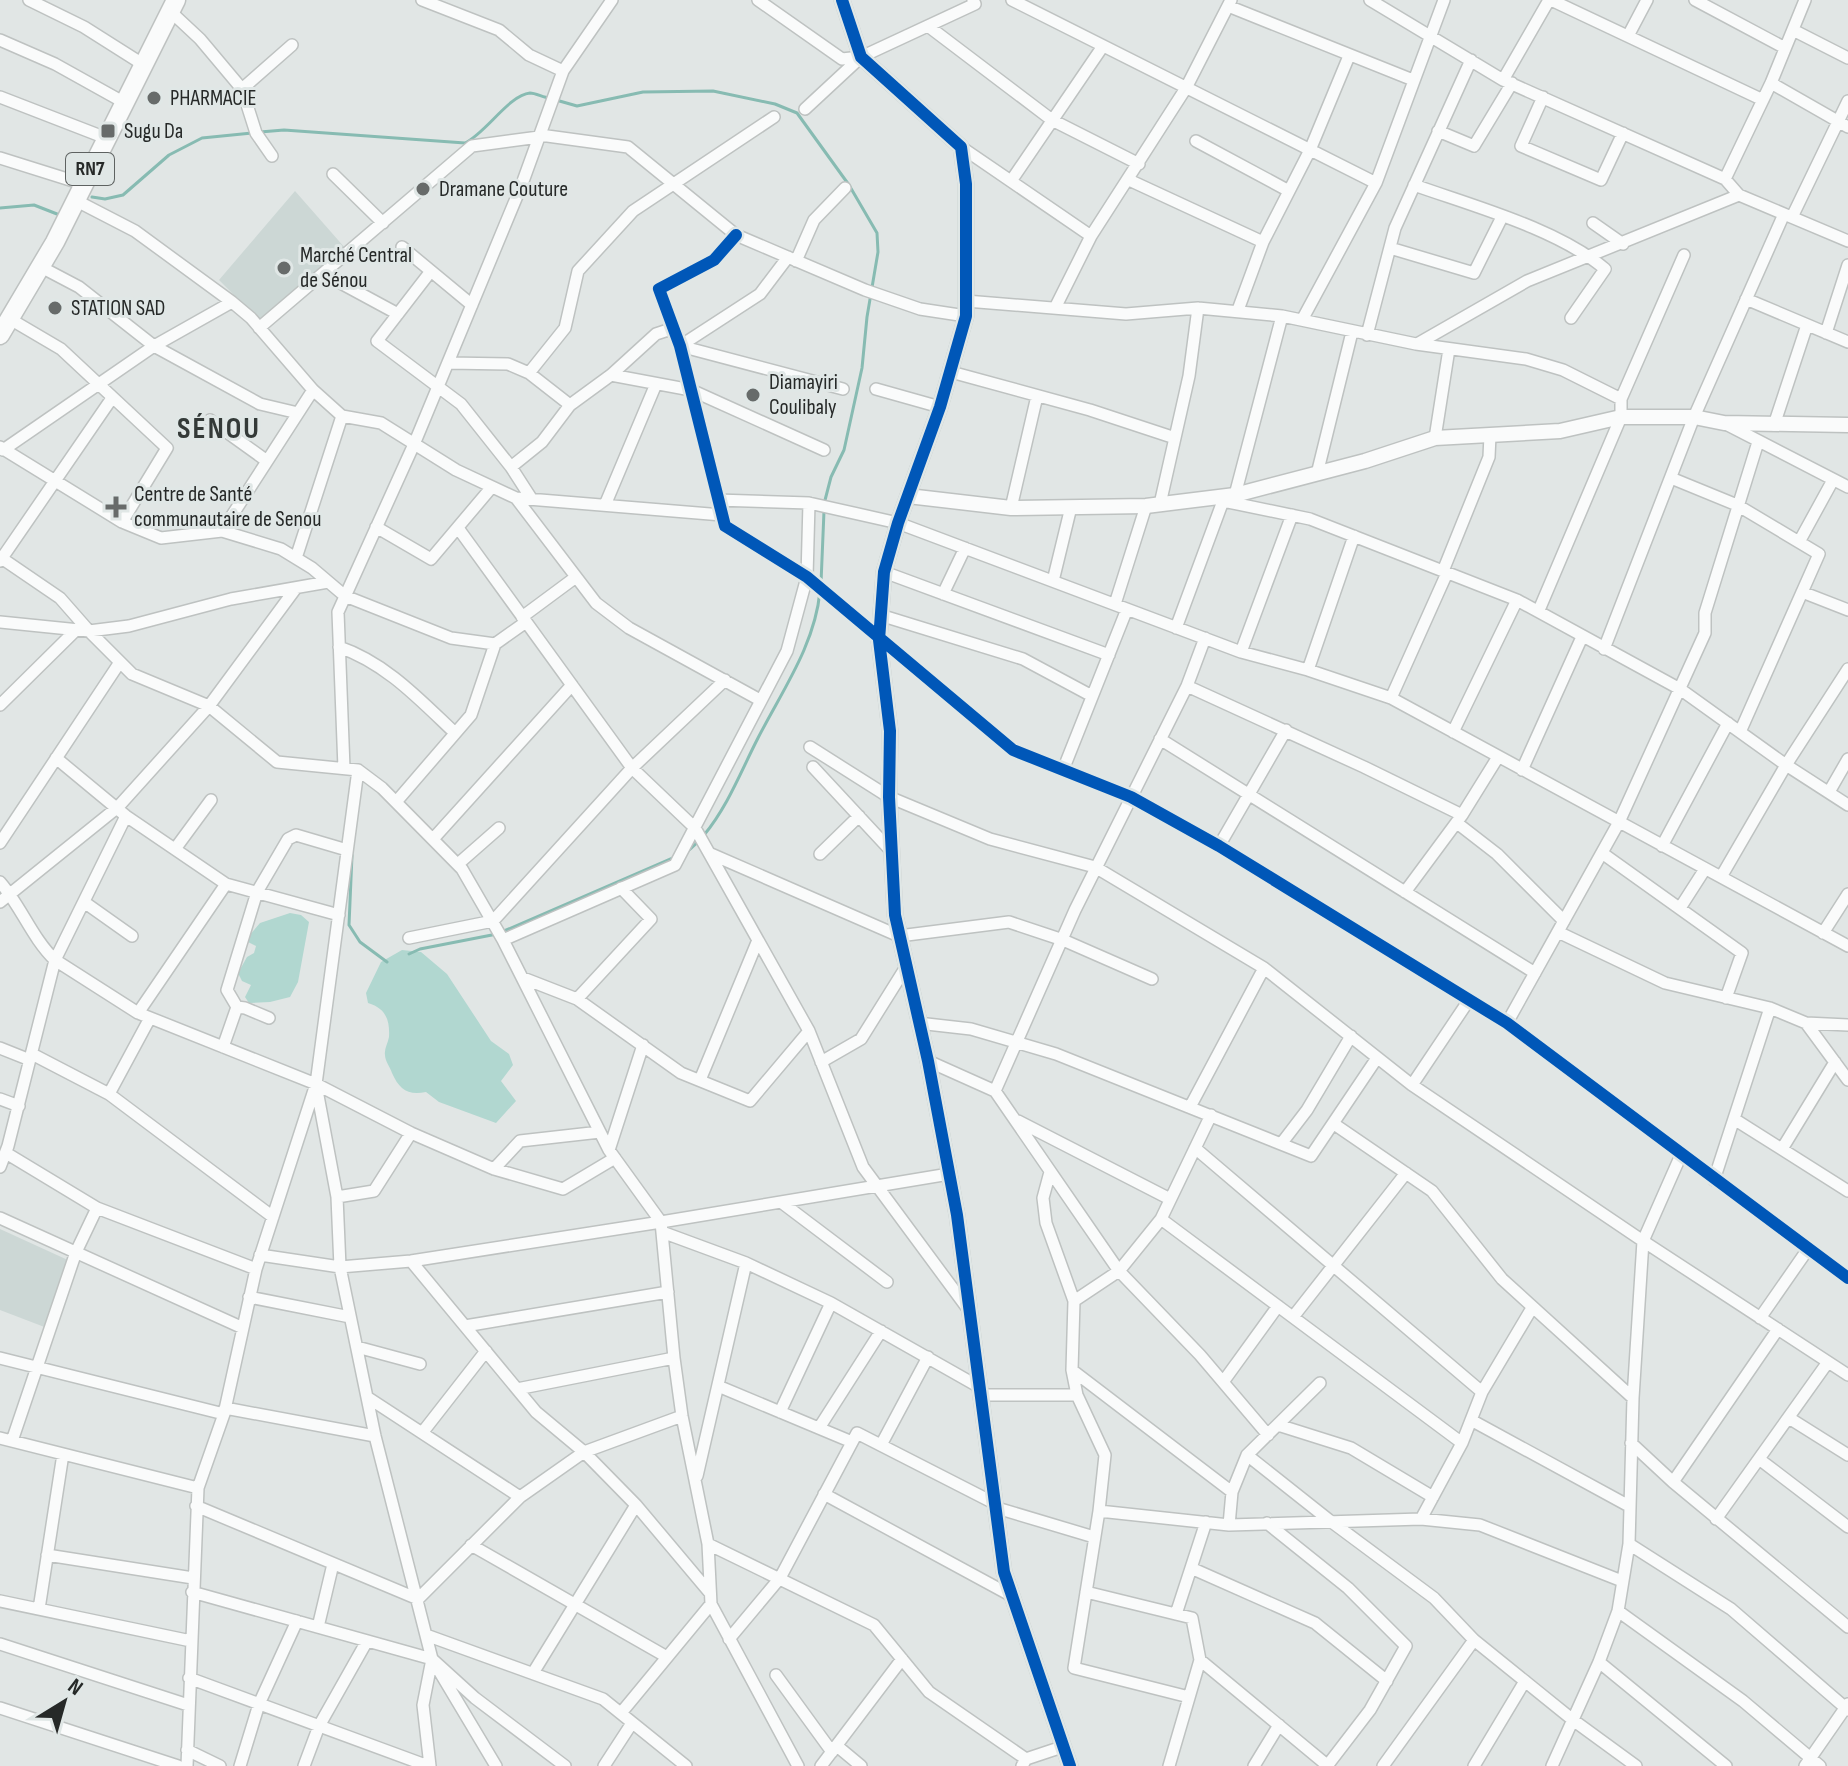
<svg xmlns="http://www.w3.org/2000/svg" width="1848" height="1766" font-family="'Sofia Sans Condensed',sans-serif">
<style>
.built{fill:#ccd7d5}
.green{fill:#b1d7d0}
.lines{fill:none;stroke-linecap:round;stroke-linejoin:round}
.stream{stroke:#87bbb2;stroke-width:3}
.minor-casing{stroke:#bec2c1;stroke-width:14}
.tertiary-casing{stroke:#bec2c1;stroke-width:17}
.trunk-casing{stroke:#bec2c1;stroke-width:21}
.minor{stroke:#fafbfb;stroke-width:11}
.tertiary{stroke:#fafbfb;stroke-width:14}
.trunk{stroke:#fafbfb;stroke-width:18}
.cycleway-casing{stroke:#e0e7e6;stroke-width:17}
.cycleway{stroke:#0057b8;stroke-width:12}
.poi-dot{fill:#676b6a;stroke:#e0e7e6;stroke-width:3}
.labels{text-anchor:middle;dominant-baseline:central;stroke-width:6;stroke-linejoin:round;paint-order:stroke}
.shield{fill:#e0e7e6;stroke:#5e6261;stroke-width:2}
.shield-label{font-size:20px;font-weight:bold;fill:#262928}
.poi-label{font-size:22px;fill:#262928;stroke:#e0e7e6;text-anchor:start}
.district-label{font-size:30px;font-weight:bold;letter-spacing:2px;fill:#343a38;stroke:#e0e7e6}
</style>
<rect width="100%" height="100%" fill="#e1e6e5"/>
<path class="built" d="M295,191L353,257L267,328L219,280Z
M0,1229L70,1261L47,1328L0,1310Z"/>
<path class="green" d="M290,913L301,915L309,922L298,982L290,997L270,1002L249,1003L245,997L251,985L242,981L238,973L247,957L254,953L256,946L248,942V937L260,923Z
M402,950L421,952L447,974L491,1041L509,1054L513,1065L501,1081L516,1101L496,1123L439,1102L426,1092C408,1096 399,1089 392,1073C390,1067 385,1061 385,1055C384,1049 388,1043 389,1037C390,1019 385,1008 368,1003L366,993L381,962Z"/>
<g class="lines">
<path class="stream" d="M556,100L577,106L643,92L713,91L775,104L797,113L849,185L877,233L878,252L867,317L862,368L844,450L831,477L824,504
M260,132L284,130L465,143C486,133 509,95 530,93C535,93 543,97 549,98
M92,197L105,199L123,195L169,155L202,138L252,133
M0,208L34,205L57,214
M821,583L824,511
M704,835C728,806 741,771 758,738C782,691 815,645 820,591
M687,852L699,841
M352,855L349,925L360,942L387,962
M504,931L673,858
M409,954L420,949L497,934"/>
<defs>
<path id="minor" d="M29,0L84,27L144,65
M422,0L499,30L529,55L563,71
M758,0L842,59L860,57
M1012,0L1376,183
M1370,0L1503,80L1549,0
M1551,0L1763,100
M1695,0L1785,48
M1228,6L1413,80
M170,11L200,39L242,89L256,133L272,156
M928,26L1052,120L1139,164
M1793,30L1848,58
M1628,36L1647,0
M0,40L55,64L125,103
M1503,80L1725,179L1739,195L1848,241
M1771,83L1848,127
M242,89L292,45
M0,97L106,138
M1543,97L1521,146L1601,180L1623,133
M805,109L861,57L975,4L973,0
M1438,131L1474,146L1512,83
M540,135L628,147L736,235L865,290L920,309L966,316
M1196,141L1289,191
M961,147L1091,236
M0,158L83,184
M333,174L383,223
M1725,179L1771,83L1805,0
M1129,180L1263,242
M1011,181L1103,46
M1414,185C1473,206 1558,229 1605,269L1571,318
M75,200L135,231L232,302L251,318L313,390L342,416L381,423L456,470L516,498L722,515
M1792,217L1848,101
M1593,223L1623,244
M736,235L714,260L659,289L680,346L725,526L807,577L1013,750L1131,797L1219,846L1507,1023L1848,1278
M402,247L472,305
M1390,248L1474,273L1502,217
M796,261L814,220L845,188
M41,267L79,287L154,346L260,404L298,413
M431,271L377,341L461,404L511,467L531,498
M324,274L398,314
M1746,299L1848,342
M966,301L1126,314L1198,308L1282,316L1416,344L1526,359L1563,370L1621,399
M1055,308L1091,236L1186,88L1231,0
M1238,310L1263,242L1310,150L1349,56
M10,319L61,349L167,448L122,522
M1302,320L1376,183L1444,0
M259,328L472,146L539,137
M1826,333L1848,265
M1367,335L1395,228L1471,60
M1417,344L1527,281L1739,195
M680,346L843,389
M680,346L760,294L788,257
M448,363L508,364L529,373L570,405
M951,372L1090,410L1175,438
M529,373L565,328L578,271L633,211L774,117
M611,375L691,390L824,450
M876,389L940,407
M210,420L267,461
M1724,423L1848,487
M1774,425L1807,325
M1435,438L1449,349
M0,447L122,522L161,538L222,531L281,549L312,568L345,596L451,638L495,644
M3,450L154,346L232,302
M511,467L542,442L570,405L611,375L656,334L674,328
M1317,474L1352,332
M1671,478L1737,505L1819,554L1740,732
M1235,495L1282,316
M516,498L596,603L629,628L760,700
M1222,498L1223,501L1310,519L1517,600L1680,689L1786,765L1721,877
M717,500L809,503L898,523L1241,652L1308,670L1391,698L1848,946
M1160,504L1189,376L1198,308
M605,505L656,384
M1011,508L1037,396
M376,527L431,559L491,488
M458,528L632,768L695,828L809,1031L863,1167L968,1309
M222,531L313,390
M1799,542L1833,480
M0,557L60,598L89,631L132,674L209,706L277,762L358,770L382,788L462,869L503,940L609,1150L661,1222L674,1358L682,1416L708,1544L711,1604L798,1766
M296,558L342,416
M0,561L112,398
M1443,571L1489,457L1490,435
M884,572L1109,655
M1053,581L1071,507
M1802,592L1848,610
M943,594L965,548
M1115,604L1146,506
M1539,610L1621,417V399L1684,255
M880,615L1023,659L1092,696
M522,617L576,577
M0,622L89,631L129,626L231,599L328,582
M1176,628L1223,501
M339,647C386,663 420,700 455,733
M1604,649L1694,417L1784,214
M1241,652L1292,515
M1848,669L1786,765L1848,805
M1308,670L1354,536
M1187,686L1364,767L1462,815
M1391,698L1447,573
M0,705L76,630
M1453,732L1517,600
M1160,739L1535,973
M810,747L889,797L990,839L1095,867L1264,968L1412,1085L1643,1241L1848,1375
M56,758L126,816L226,884L339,915
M813,767L892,852
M344,768L338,612L415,442L522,184L563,71L612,0
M1063,770L1127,609
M1522,770L1582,637
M1829,792L1848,759
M396,802L471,715L495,644L526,622
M1457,823L1497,854L1564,921
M433,839L572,685
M0,843L120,662
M1219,846L1286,730
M1662,846L1728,723
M175,849L211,800
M1602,853L1742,953L1726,998
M711,854L899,936L1009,922L1063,940L1152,979
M820,854L859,816
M458,864L499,828
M0,882C21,906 32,938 55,960L138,1013L316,1084L411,1133L494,1169L563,1189L615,1158
M1405,892L1462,815L1498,757
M0,902L118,807L209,706L296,588
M84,902L132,936
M1680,908L1705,869
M1558,932L1665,983L1770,1008L1806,1023L1848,1025
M1823,933L1848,894
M409,938L493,921L632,768L725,680
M503,940L675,865L787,651L807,577L809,503
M523,978L577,999L681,1073L750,1101L809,1031
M577,999L651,919L621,888
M237,1007L227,990L257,892L288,839L296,835L347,850
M138,1013L226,884
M918,1023L971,1029L1056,1054L1311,1156L1377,1058
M1507,1023L1619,822L1705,633V613L1758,442
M1806,1023L1848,1080
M223,1047L237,1007L245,1008L269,1018
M0,1048L30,1060
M32,1054L109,1094L273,1217
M928,1061L995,1091L1119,1271L1200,1355L1268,1435
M821,1062L861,1039L906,967
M700,1080L758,940
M316,1085L337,1197L340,1267L375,1436L432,1659L496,1766
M1412,1085L1469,1000
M995,1091L1075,910L1187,686L1205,638
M109,1094L150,1018
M0,1099L19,1106
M1190,1107L1264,968
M1734,1119L1848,1191
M1018,1121L1170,1199
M1334,1124L1432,1191L1502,1279L1633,1398
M1281,1144L1307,1110L1351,1036
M1195,1148L1482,1392
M1782,1149L1835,1062
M609,1150L643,1045
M6,1153L97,1208L256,1269
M0,1167L8,1146L55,960L126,816
M494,1169L520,1141L600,1132
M1050,1172L1043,1198L1046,1223L1074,1301L1072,1370L1077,1395L1105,1455L1099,1511L1074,1668L1189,1697
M1714,1180L1770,1008
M337,1197L374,1191L411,1133
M781,1202L887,1282
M0,1218L243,1328
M1161,1219L1462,1443
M662,1232L746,1263L831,1303L981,1388
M260,1255L340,1267L411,1261L661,1222L949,1174
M411,1261L536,1412L584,1452L636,1505L710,1593
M249,1297L350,1317
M1074,1301L1119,1271L1161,1219L1211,1115
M1293,1317L1406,1173
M1760,1318L1808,1249
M465,1326L668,1292
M357,1347L420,1364
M0,1358L224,1414
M1072,1370L1232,1492
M1223,1382L1278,1306
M718,1386L852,1442
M517,1389L674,1358
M982,1395H1077
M367,1397L520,1497
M225,1408L375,1436
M780,1412L831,1303
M1789,1418L1848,1455
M1471,1420L1629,1506
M1278,1425L1351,1448L1433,1497
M819,1428L881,1331
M422,1433L486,1351
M0,1438L198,1488
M12,1441L76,1252L97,1208
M1631,1443L1673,1482L1848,1627
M881,1445L928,1357
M1247,1455L1329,1520L1434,1598L1474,1640L1573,1720L1636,1766
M1759,1459L1848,1527
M697,1476L746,1263
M1673,1482L1778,1329
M824,1494L1012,1596
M196,1506L418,1599L520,1497L584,1452L682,1416
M997,1508L1094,1537
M1099,1511L1229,1525L1421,1519L1480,1525L1622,1581
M1421,1519L1462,1443L1482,1392L1532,1308
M1716,1519L1828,1362
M1267,1523L1348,1588L1406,1646L1370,1710L1327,1766
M1229,1525L1232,1492L1247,1455L1320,1383
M708,1544L874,1625L929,1692L1026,1759
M1629,1544L1731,1609L1848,1710
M471,1545L667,1657
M47,1555L193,1578
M1191,1568L1315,1623L1387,1681
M192,1592L432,1659L475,1698L565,1766
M1086,1592L1192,1618L1200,1660L1169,1766
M0,1601L191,1641
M39,1609L63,1454
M1618,1611L1743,1701L1820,1766
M1176,1614L1206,1522
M318,1627L333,1564
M426,1635L603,1699L686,1766
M729,1639L780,1578L857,1433L996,1504
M0,1644L188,1705
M1200,1660L1328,1766
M1599,1662L1726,1766
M533,1673L636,1505
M776,1675L832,1752
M189,1678L428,1766
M0,1708L178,1766
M621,1713L711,1604
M837,1746L861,1766
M187,1750L220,1766
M187,1766L198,1488L224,1414L256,1269L316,1084L358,770
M240,1766L259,1704L297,1621
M304,1766L319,1726L367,1641
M430,1766L423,1705L432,1659
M604,1766L632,1723
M821,1766L902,1659
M1022,1766L1026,1759L1062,1747
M1254,1766L1279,1725
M1383,1766L1474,1640
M1474,1766L1525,1681
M1552,1766L1599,1662L1618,1611L1629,1544L1633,1398L1643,1241L1681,1155
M1805,1766L1848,1704"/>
<path id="tertiary" d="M842,0L861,57L961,147L966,184V316L940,407L898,523L884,572L879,640L890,731L889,797L895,915L928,1061L957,1215L1004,1572L1070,1766
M908,496L1011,508L1146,506L1235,495L1365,461L1435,438L1560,431L1621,417H1694L1724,423L1848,425"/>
<path id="trunk" d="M0,335L55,242L176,0"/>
</defs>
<use href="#minor" class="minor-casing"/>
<use href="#tertiary" class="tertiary-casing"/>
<use href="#trunk" class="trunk-casing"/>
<use href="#minor" class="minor"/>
<use href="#tertiary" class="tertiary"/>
<use href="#trunk" class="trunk"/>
<defs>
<path id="cycleway" d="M842,0L861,57L961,147L966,184V316L940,407L898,523L884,572L879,640L890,731L889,797L895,915L928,1061L957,1215L1004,1572L1070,1766
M736,235L714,260L659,289L680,346L725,526L807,577L1013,750L1131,797L1219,846L1507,1023L1848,1278"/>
</defs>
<use href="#cycleway" class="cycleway-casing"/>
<use href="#cycleway" class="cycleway"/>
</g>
<g class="poi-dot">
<circle cx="154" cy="98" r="8"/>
<rect x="100" y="123" width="16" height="16" rx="4"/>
<circle cx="423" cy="189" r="8"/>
<circle cx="284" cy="268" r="8"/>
<circle cx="55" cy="308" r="8"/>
<circle cx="753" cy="395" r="8"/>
<path d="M112 495h8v8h8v8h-8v8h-8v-8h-8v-8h8z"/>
</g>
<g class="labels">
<rect class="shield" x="66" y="153" width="48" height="32" rx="6"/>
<g class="shield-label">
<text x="90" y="169">RN7</text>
</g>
<g class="poi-label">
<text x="170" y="98">PHARMACIE</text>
<text x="124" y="131">Sugu Da</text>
<text x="439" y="189">Dramane Couture</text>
<text x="300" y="255">Marché Central<tspan x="300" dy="25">de Sénou</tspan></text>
<text x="71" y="308">STATION SAD</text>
<text x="769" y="382">Diamayiri<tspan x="769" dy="25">Coulibaly</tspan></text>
<text x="134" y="494">Centre de Santé<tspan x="134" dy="25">communautaire de Senou</tspan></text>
</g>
<g class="district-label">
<text x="219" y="429">SÉNOU</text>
</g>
</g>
<g transform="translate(64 1702) rotate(37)" stroke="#e0e7e6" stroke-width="6" paint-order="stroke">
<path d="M0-6L14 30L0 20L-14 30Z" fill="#262928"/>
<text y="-12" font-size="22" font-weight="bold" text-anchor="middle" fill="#262928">N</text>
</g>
</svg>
